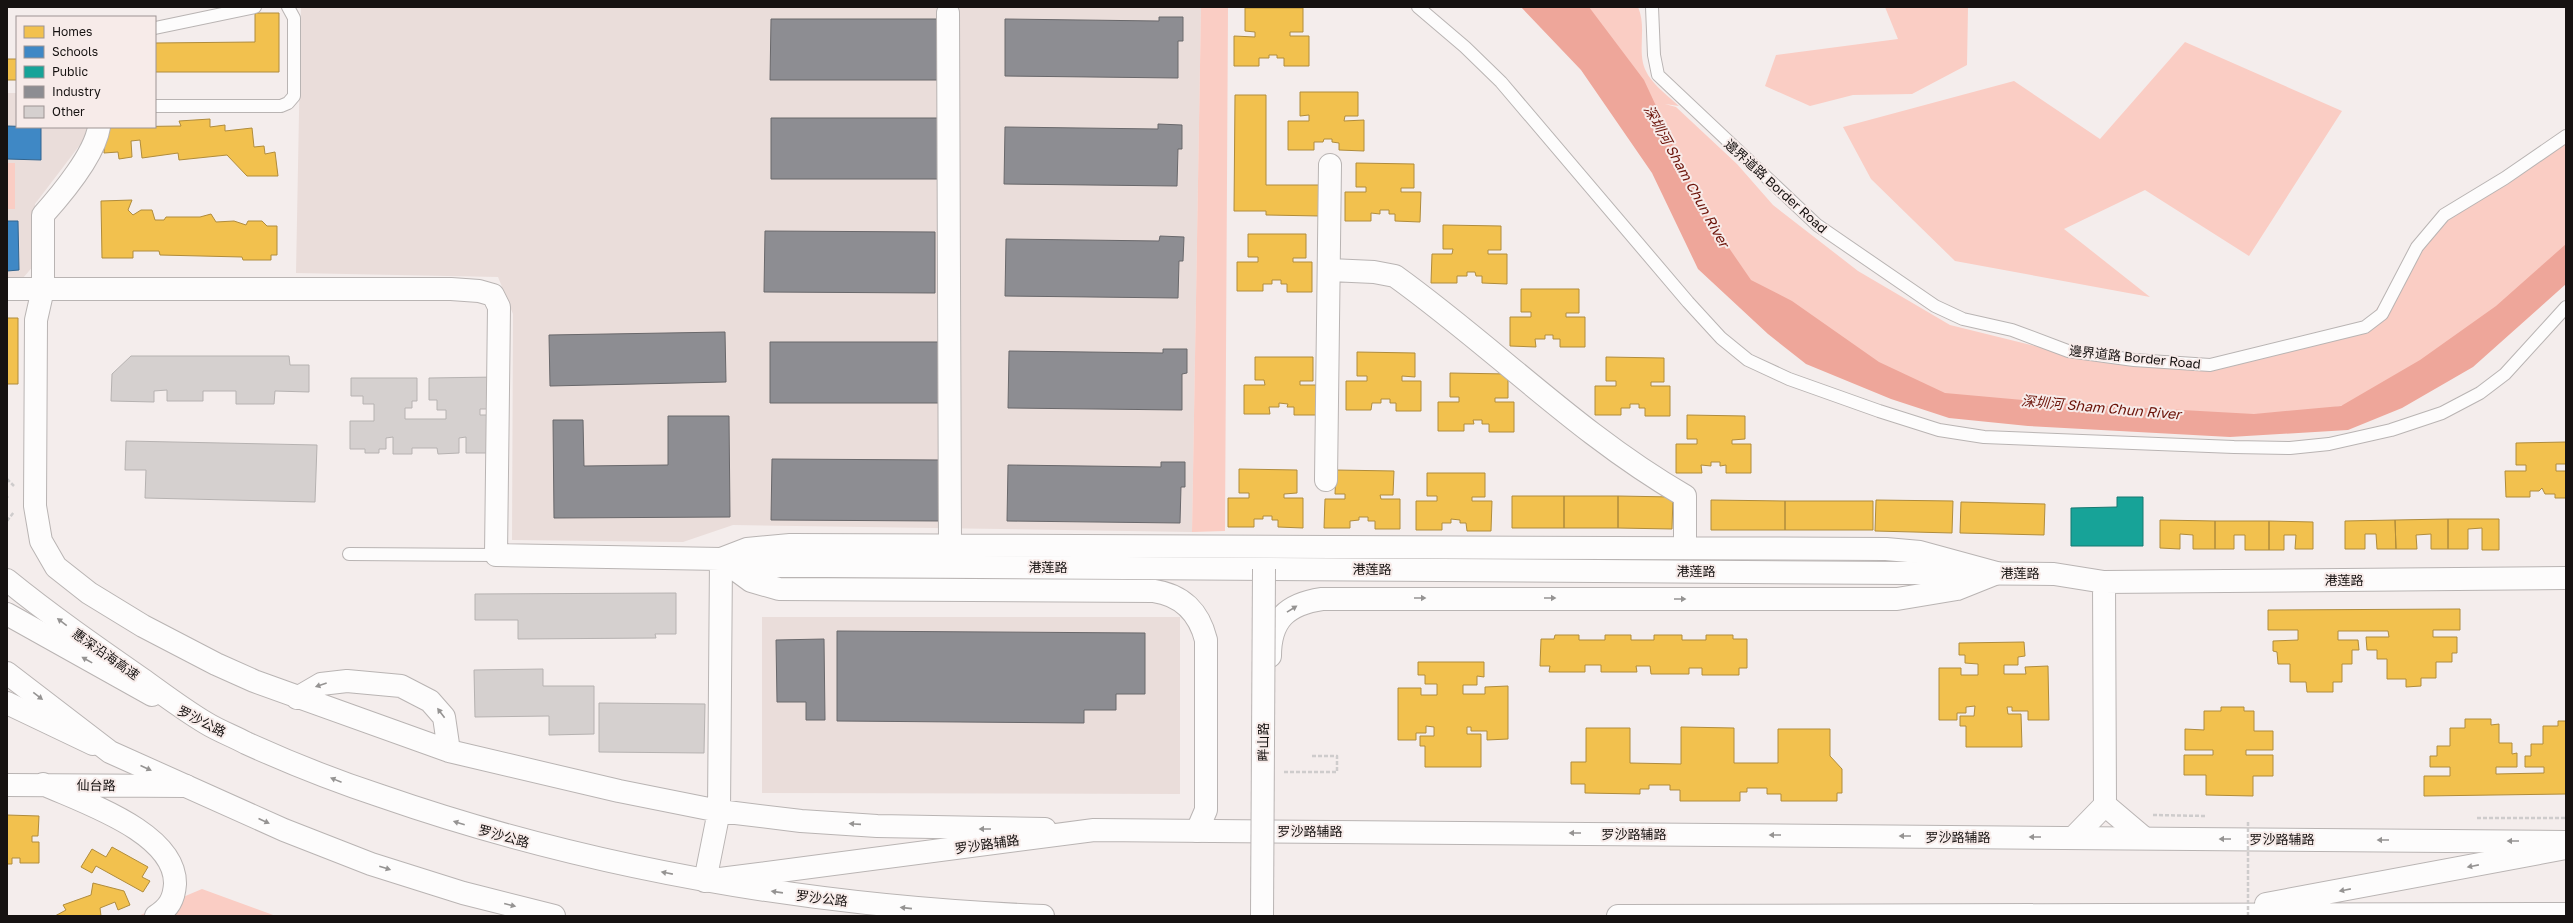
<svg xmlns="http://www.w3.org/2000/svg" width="2573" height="923" font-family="'Golos Text','Noto Sans SC',sans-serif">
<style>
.built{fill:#eaddda}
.green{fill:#facdc4}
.water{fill:#eea69a}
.homes{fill:#f2c14e;stroke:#b08c3c}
.schools{fill:#3f88c5;stroke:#33658f}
.public{fill:#17a398;stroke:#177870}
.industry{fill:#8d8d92;stroke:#69686b}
.building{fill:#d5d0cf;stroke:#b6b2b1}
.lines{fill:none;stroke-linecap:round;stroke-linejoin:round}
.lane-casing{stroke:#b9b4b3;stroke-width:14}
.street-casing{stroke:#b9b4b3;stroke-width:24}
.secondary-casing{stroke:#b9b4b3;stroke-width:24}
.primary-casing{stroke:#b9b4b3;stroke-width:24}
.highway-casing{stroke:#b9b4b3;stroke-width:24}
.path{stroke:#cecccc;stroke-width:2.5;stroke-dasharray:4 2;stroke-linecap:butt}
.lane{stroke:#fdfcfc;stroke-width:12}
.street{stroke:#fdfcfc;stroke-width:22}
.secondary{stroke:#fdfcfc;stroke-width:22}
.primary{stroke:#fdfcfc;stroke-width:22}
.highway{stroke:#fdfcfc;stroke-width:22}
.secondary-bridge-casing{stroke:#b9b4b3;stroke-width:24;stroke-linecap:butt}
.path-bridge{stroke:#cecccc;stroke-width:2.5;stroke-dasharray:4 2;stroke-linecap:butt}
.secondary-bridge{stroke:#fdfcfc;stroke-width:22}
.oneway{fill:#959392}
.labels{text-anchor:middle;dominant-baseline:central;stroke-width:4;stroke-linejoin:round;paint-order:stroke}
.street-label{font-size:13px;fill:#161211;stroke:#f7ebe9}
.water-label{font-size:14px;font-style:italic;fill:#6b1309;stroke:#f7ebe9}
</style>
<rect width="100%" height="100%" fill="#f4edec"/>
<path class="built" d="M301,7H1201L1192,532L733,525L683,542L512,540L513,314L498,277L296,273Z
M7,93H17V127H86V137L35,204V264L23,278H7Z
M762,617H1180V794L762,793Z"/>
<path class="green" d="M1201,7H1228L1225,531L1192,532Z
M1558,7H1638C1646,25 1639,44 1643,63C1647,81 1666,94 1679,106L1665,104L1676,107L1737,164L1773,205L1858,271L1950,325L2088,359L2224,361L2364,327L2448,206L2566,136V266L2407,392L2229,429L1912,390L1761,306Z
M1885,7H1968L1967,65L1912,94L1853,95L1810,106L1765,86L1776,55L1898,39Z
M2185,42L2342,111L2249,256L2145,190L2064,229L2150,297L1955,261L1871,179L1843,127L2014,81L2100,139Z
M7,163H15V209H7Z
M202,889L276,916H138Z"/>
<path class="water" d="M1521,7H1589L1644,80L1707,216L1751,280L1792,301L1879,362L1945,393L2056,403L2254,414L2341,406L2420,360L2496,306L2566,244V284L2473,367L2402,408L2348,430L2230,437L2028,426L1949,418L1891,399L1806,364L1768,334L1698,269L1652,173L1581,70Z"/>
<path class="homes" d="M1245,8H1303V32H1290V36H1309V66H1284V58H1277V55H1269V58H1259V66H1234V36L1255,37V32L1245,31Z
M255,13H279V72H155V43L255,42Z
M7,51V59H17V80H7Z
M1300,92H1358V116H1345L1344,121L1364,120V151L1339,150V143L1332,142V139H1324L1323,142H1314V150H1288V121H1309V115L1300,116Z
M1235,95H1266V185H1321L1320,216L1266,215V211H1234Z
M210,119V127L225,125V131L252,128L254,147L264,146L265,154L275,152L278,176H247L227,155L179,160L178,153L142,158L140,140L131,141L132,157L119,159L118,152L104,153L105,127L181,126L179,121Z
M1356,163L1414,164V188H1401V192H1421L1420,222L1395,221V214H1389V210H1380V214L1371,213V221H1345V192H1366V187H1356Z
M132,200L128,210L133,215L141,210H152L155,220H164L166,217H200L211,214L216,222L234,221L246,225L248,221H262L267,226H277V255H271V260H243L242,257L160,255L159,251H133V258H102L101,201Z
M1443,225L1501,226V250H1488V254H1507V284L1482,283V276H1476L1475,272H1467V276H1457V283H1431L1432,254H1452L1453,249H1443Z
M1248,234H1306V258H1293V262H1312V292H1287V284H1281V280H1272V284H1263V291H1237V262H1258V257H1248Z
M1521,289H1579V313H1566V317H1585V347H1560V339H1553V335H1545V339H1535L1536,347L1510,346V317H1531V312H1521Z
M7,318H18V384H7Z
M1357,352L1415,353V377L1402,376V381H1421V411H1396V403H1390V399H1381V403H1372L1371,410H1346V381H1367V376H1357Z
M1255,357H1313V381H1300V385H1319V415H1294V407H1287L1288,404L1279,403V407H1269L1270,414H1244V385H1265L1264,380H1255Z
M1606,357L1664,358V382H1651V386H1670V416H1645V408H1639V404H1630V408H1621V415H1595V386H1616V381H1606Z
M1450,373L1508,374V398H1495V402H1514V432H1489V424H1482V420H1473L1474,424H1464V431H1438V402H1459V397H1450Z
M1687,415L1745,416V439L1732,440V444H1751V473H1726V465L1720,466V462H1711V466L1701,465L1702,473H1676V444H1697V439H1687Z
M2566,442V464H2556V471H2566V498H2555V494H2545L2542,488L2539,491H2530V497H2506L2505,471H2526V465H2516V443Z
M1239,469L1297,470V493L1284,494V498H1303V528L1278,527V520H1272V516H1263V519H1254V527H1228V498H1249V493H1239Z
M1336,470L1394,471L1393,495H1380L1381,499H1400V529H1375V521H1368V517H1359V520L1350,521V528H1324L1325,499H1345V494H1335Z
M1427,473H1485V497H1472V501H1492L1491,531H1467L1466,523H1460V520L1451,519V523H1442V530H1416V501H1437V496H1427Z
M1512,496H1564V528H1512Z
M1564,496H1618V528H1564Z
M1618,496L1673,497L1672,529L1618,528Z
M1711,500L1785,501V530H1711Z
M1876,500L1953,501L1952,533L1875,531Z
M1785,501H1873V530H1785Z
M1961,502L2045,504L2044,535L1960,533Z
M2448,519H2499V550H2482V528L2468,529V549H2448Z
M2448,519V549H2431V534L2416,535L2417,549H2396L2395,520Z
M2160,520L2215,521V549H2193V535L2180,534V549L2160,548Z
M2395,520L2396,549H2377L2376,534H2365V549H2345V521Z
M2215,521H2269V550H2245V535H2234V549H2215Z
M2269,521L2313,522V549H2295L2296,535H2284V550H2269Z
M2460,609V630H2433V637H2457V653H2452V662H2436V678H2421V686L2406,687V679H2387V659H2377V650H2367L2366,637H2389L2388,631H2338V640H2358L2359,650H2352V664H2342V682H2333V692H2307L2306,682H2290V664H2278L2277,652L2273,651V641L2298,640V630H2268V610Z
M1555,635H1579V640H1605V635H1631V640H1654V635H1682V640H1706V635H1733V639H1747V668H1739V675H1702V668H1689V674H1651L1650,666H1636L1637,672H1601V665H1585V672H1549L1550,666H1540L1541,639H1554Z
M2024,642L2025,656L2018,657V665H2004V674H2026L2025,667L2048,666L2049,720H2028V711H2012V707H2007L2008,714H2021L2022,747H1966V726H1960V716H1974L1975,706L1966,707V713H1957V720H1939V668H1961V675H1978V664L1965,663V655H1959V643Z
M1418,662H1484V677L1477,676V685H1463V694H1485V687L1508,686V739L1487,740V731H1471V727H1467V734H1481V767H1425V746H1420V736H1434V727L1426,726V733H1416V740H1398V688H1421V695H1437V684H1425V675H1418Z
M2221,707H2244V711H2254V731H2273V750H2246V755H2273V776H2253V796L2206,795V775H2184V755H2213V750H2185V729L2204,730V711H2221Z
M2465,719H2491V725L2499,724V743H2512V754L2517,753V767H2496V774L2544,773V767H2525V756H2531V744H2543V726H2558V721H2566V794L2424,796V776H2450V767H2430V756H2437V746H2450V728H2465Z
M1681,727L1734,728V763H1778V729H1830V756L1842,769V793H1837V801H1781V794H1767V788H1747V792H1740V801H1680V790H1670V785H1649V789H1640V794L1585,793V784H1571V762H1586V728H1630V763L1681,764Z
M7,815L39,816L38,836H32V842H39V863H20V858H12V864H7Z
M112,847L148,867L142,877L150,881L143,892L96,866L92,873L81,867L92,849L106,857Z
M93,883L124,891L130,905L118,910L115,902L100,908L101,916H55L66,910L63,905L91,895Z"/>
<path class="schools" d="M7,126L41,127V160L7,159Z
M7,221H18L19,270L7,271Z"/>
<path class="public" d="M2117,497H2143V546H2071V508L2117,507Z"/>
<path class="industry" d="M1159,17H1183V41H1178V78L1005,76V19L1159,21Z
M771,19H941V80H770Z
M771,118H942V179H771Z
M1158,124L1182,125V149H1178L1177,186L1004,184L1005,127L1158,129Z
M765,231L935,232V293L764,292Z
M1160,236L1184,237L1183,261H1179L1178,298L1005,296L1006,239L1159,241Z
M725,332L726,382L550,386L549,335Z
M770,342H940V403H770Z
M1163,349H1187V373L1182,374V410L1008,408L1009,351L1163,353Z
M668,416H729L730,517L554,518L553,420H583L584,466L668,465Z
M772,459L942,460V521L771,520Z
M1161,462H1185V487H1181L1180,523L1007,521L1008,465L1161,467Z
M837,631L1145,633V694H1116V710H1084V723L837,721Z
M824,639L825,720H806V702H777L776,640Z"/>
<path class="building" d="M131,356H289L290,365H309V392L275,391L274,404H236V391H203V401H167V390L154,391V402L111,401L112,374Z
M497,377L490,409H480V415H498V453H466V437L459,438V453L438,454L437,448H412V454H393V437L386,438V449H379V453H365V449H350V421H374V404H363V396H351V378H417V401H412V408H405V419H446V410H437V400H429V378Z
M126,441L317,445L315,502L145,498L146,470H125Z
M676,593V634H655L656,638L518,639V620H475V594Z
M543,669V686H594V734L549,735V716L475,717L474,670Z
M599,703L705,704L704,753L599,752Z"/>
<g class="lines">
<defs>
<path id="lane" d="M1418,7L1465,47L1501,82L1688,302L1721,338L1748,360L1789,379L1879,411L1939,430L1984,437L2234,447L2290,448L2329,444L2391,430L2442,413L2480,393L2505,374L2566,307
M1652,7L1654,55L1658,75L1817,225L1935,306L1963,319L2012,330L2068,351L2134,360L2210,365L2365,327L2382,314L2417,247L2444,215L2505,178L2566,136
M155,28L255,7
M155,106H281L288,103L294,96V18L288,7
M349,554L496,555"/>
<path id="street" d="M948,13L950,545
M99,127C95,154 61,195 43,215V289L36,320L35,506L41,541L56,567L89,593L143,626L216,664L254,681L449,751L619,791L719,811L801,821L877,826L1045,829
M1330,270L1374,272L1395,276C1494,347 1579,435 1685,496V548
M7,289H451L479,291L493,295L499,307L496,555L721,559L719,811L705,881
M1326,480L1330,165
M297,698L321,684L347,681L401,686L430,701L444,717L449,751
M43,784C82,802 176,832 175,884C174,899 169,908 156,916
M7,785L186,786
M1197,831L1206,810V640C1199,612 1182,595 1154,591L779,589L751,581L721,559L747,549L790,545L1886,549L1920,552L1997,573L1957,589L1897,599H1322C1287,604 1270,620 1270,656"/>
<path id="secondary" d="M721,559L764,566H826L2054,574L2104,582L2566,578
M2105,805L2144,838
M2074,837L2105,805L2104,582"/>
<path id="primary" d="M7,614L152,695
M7,703L93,744
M720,879L1094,830L2566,842"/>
<path id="highway" d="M7,580C50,615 96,647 142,679C163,694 184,710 206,723C219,731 233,736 246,743C290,763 335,781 381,796C594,870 817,907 1043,916
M7,673L110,752L284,830L371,864L463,893L554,916
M2266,904L2566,848
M1618,916L2566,914"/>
</defs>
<use href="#lane" class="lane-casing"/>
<use href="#street" class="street-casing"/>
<use href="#secondary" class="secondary-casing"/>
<use href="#primary" class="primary-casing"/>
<use href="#highway" class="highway-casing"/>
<path class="path" d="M7,479L14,486
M7,497L8,498
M7,521L14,512
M2153,815L2206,816
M2477,818H2566"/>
<use href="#lane" class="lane"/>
<use href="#street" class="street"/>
<use href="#secondary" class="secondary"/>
<use href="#primary" class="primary"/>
<use href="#highway" class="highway"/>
<defs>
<path id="secondary-bridge" d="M1262,916L1264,569"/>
</defs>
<use href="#secondary-bridge" class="secondary-bridge-casing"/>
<path class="path-bridge" d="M1284,772H1337V756H1310
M2248,822V916"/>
<use href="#secondary-bridge" class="secondary-bridge"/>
</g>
<defs><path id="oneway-solid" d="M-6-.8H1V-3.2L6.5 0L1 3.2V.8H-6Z"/></defs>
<g class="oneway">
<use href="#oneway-solid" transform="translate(1420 598)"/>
<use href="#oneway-solid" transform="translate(1550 598)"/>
<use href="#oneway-solid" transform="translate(1680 599)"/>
<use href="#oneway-solid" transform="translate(1292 609) rotate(-32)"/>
<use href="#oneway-solid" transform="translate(62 622) rotate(-143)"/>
<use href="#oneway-solid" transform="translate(87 660) rotate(-151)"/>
<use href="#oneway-solid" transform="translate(321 685) rotate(161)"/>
<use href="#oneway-solid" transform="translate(38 696) rotate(38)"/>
<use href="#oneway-solid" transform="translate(441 713) rotate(-127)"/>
<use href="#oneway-solid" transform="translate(146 768) rotate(24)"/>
<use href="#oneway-solid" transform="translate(336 780) rotate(-158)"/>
<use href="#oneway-solid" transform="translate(264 821) rotate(24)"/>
<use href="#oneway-solid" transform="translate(459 823) rotate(-163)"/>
<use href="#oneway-solid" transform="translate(855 824) rotate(-176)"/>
<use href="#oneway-solid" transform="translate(985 829) rotate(-180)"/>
<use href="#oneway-solid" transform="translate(1575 833) rotate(-180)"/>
<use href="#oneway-solid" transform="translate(1775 835) rotate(-180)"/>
<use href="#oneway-solid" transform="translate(1905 836) rotate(-180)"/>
<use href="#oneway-solid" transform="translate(2035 837) rotate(-180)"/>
<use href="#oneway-solid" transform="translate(2225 839) rotate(-180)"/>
<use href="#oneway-solid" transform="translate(2383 840) rotate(-180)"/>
<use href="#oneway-solid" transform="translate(2513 841) rotate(-180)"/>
<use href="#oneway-solid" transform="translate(2473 866) rotate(169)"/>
<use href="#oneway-solid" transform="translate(385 868) rotate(17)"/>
<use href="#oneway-solid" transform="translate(667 873) rotate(-169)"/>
<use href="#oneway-solid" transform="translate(2345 890) rotate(169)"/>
<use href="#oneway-solid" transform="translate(777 892) rotate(-172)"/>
<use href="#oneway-solid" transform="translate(510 905) rotate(14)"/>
<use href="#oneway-solid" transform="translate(906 908) rotate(-174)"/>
</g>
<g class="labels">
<g class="street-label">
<text transform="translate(1776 186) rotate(42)">邊界道路 Border Road</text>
<text transform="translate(2135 357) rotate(6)">邊界道路 Border Road</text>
<text x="1048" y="567">港莲路</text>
<text x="1372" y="569">港莲路</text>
<text x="1696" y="571">港莲路</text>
<text x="2020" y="573">港莲路</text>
<text x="2344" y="580">港莲路</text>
<text transform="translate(106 654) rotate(35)">惠深沿海高速</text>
<text transform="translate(202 721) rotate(27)">罗沙公路</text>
<text transform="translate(1263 742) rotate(-90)">畔山路</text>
<text transform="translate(96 785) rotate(1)">仙台路</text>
<text x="1310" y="831">罗沙路辅路</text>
<text x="1634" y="834">罗沙路辅路</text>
<text transform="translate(504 836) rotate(15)">罗沙公路</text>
<text x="1958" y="837">罗沙路辅路</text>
<text x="2282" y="839">罗沙路辅路</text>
<text transform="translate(987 844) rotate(-8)">罗沙路辅路</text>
<text transform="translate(822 898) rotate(7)">罗沙公路</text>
</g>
<g class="water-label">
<text transform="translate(1687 176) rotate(61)">深圳河 Sham Chun River</text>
<text transform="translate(2101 407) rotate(5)">深圳河 Sham Chun River</text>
</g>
</g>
<rect width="2573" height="923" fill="none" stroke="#161211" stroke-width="16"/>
<rect x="16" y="16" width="140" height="112" fill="#f7ebe9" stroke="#9d9493"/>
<rect x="24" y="26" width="20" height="12" fill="#f2c14e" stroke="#9d9493"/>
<text x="52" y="36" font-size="12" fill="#161211">Homes</text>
<rect x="24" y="46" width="20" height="12" fill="#3f88c5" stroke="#9d9493"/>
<text x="52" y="56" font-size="12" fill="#161211">Schools</text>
<rect x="24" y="66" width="20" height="12" fill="#17a398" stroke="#9d9493"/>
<text x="52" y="76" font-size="12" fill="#161211">Public</text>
<rect x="24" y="86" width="20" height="12" fill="#8d8d92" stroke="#9d9493"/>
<text x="52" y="96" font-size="12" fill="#161211">Industry</text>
<rect x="24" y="106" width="20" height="12" fill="#d5d0cf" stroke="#9d9493"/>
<text x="52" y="116" font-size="12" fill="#161211">Other</text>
</svg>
